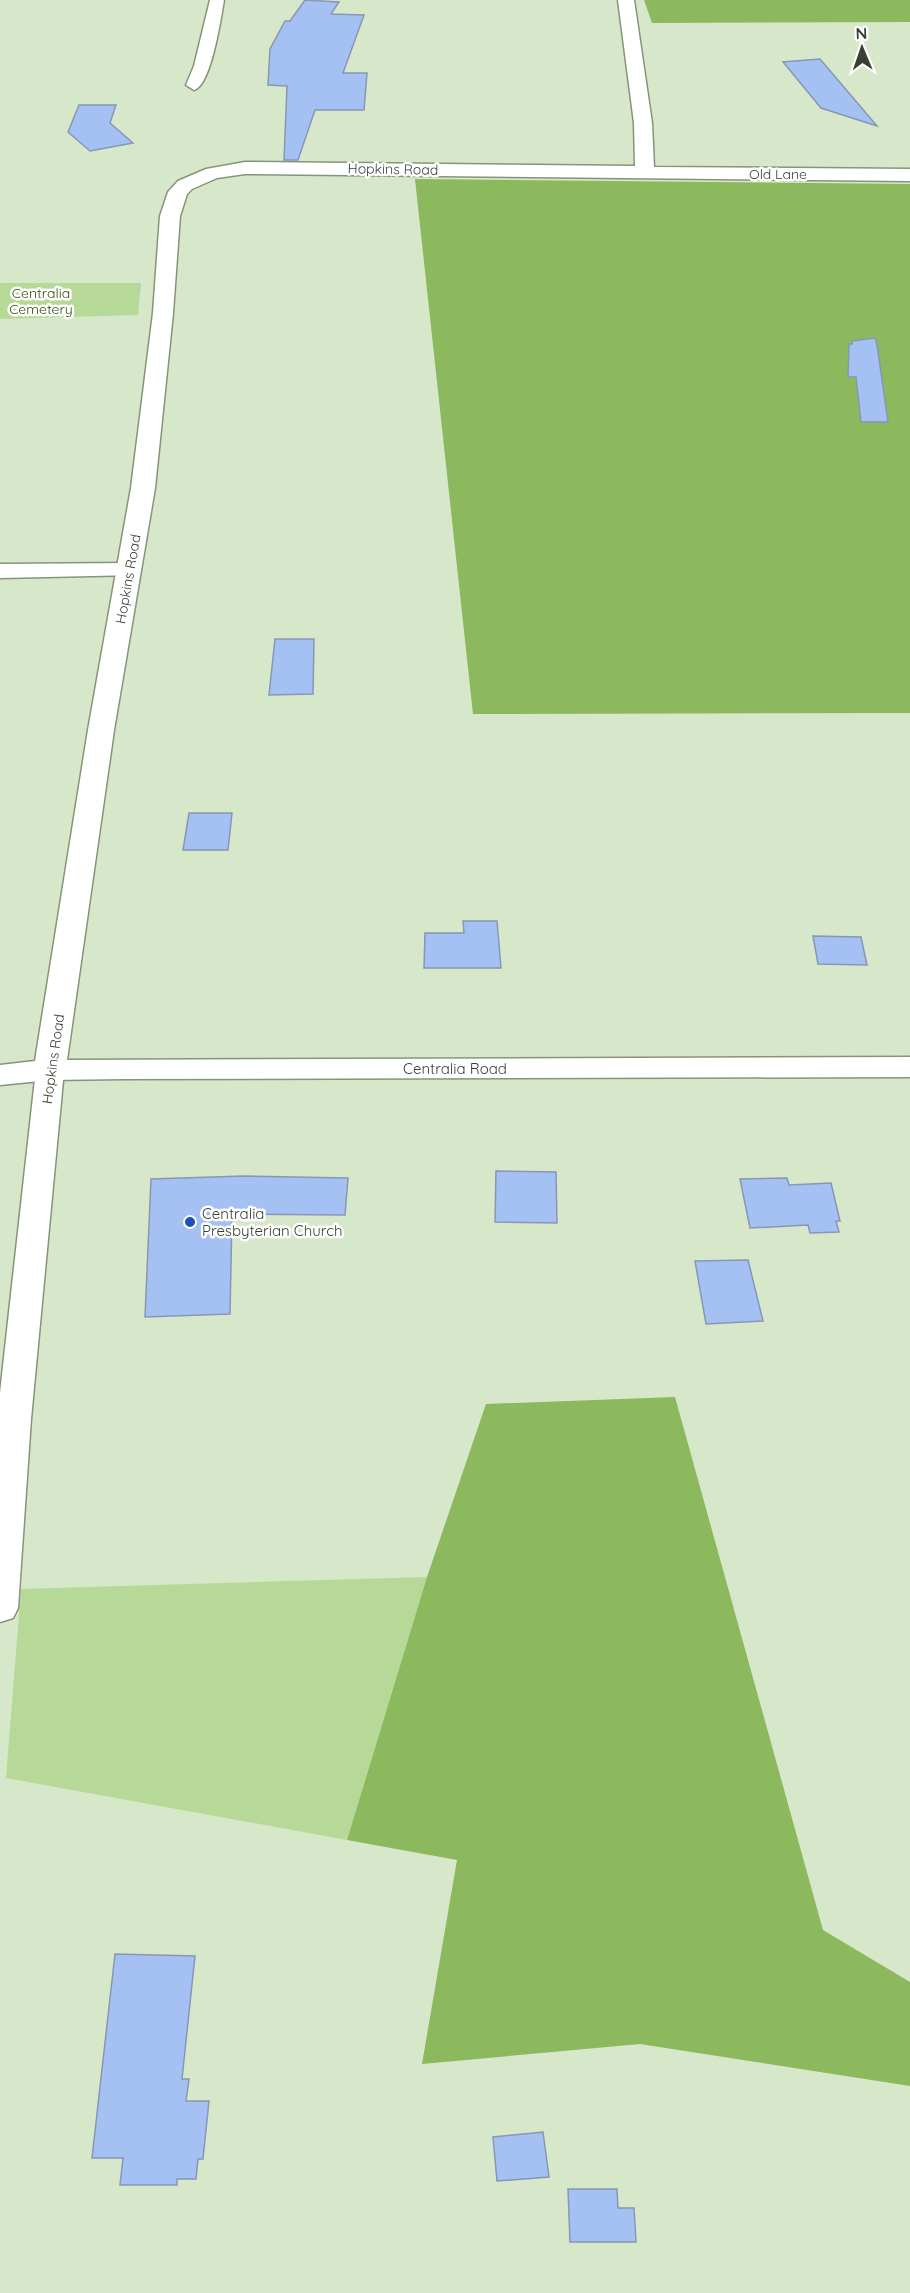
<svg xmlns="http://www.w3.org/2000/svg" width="910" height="2293" font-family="Quicksand,sans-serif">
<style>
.green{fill:#b7d998}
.forest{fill:#8cb85e}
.building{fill:#a5c0f3;stroke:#8897b3;stroke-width:1.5}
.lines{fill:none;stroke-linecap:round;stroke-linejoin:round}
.minor-casing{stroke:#869579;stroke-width:3}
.secondary-casing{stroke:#869579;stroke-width:3}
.minor{fill:#fff;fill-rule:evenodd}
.secondary{fill:#fff;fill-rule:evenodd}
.poi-dot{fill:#1c50bd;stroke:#fff;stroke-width:2}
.labels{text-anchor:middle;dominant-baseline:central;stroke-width:5;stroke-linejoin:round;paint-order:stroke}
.far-street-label{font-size:14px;fill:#393f33;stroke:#fff}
.far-park-label{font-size:14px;fill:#314d0b;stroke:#fff}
.street-label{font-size:15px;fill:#393f33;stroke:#fff}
.poi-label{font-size:15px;fill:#393f33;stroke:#fff;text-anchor:start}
</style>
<rect width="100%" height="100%" fill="#d7e7c9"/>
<path class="green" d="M0,283H141L138,315L0,319Z
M427,1577L347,1840L6,1778L21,1589Z"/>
<path class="forest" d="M644,0H910V22L652,23Z
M415,179L910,184V713L473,714Z
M675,1397L823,1930L910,1982V2086L640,2044L422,2064L457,1860L347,1840L427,1577L486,1404Z"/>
<path class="building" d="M305,0L339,2L331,14L364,15L343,73H367L364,110H315L298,160H284L287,86L268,85L270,49L285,21H290Z
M820,59L877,126L821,108L783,62Z
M79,105H116L110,123L133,143L90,151L68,132Z
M875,338L877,345L888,422H861L856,377H848L849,344H852V341Z
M275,639H314L313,694L269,695Z
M189,813H232L228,850H183Z
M463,921H497L501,968H424L425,933H464Z
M813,936L861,937L867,965L818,964Z
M496,1171L556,1172L557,1223L495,1222Z
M243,1176L348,1178L345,1215L232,1214L230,1314L145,1317L151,1179Z
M787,1178L789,1185L831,1183L840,1221H836L839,1232L810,1233L808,1225L750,1228L740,1179Z
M748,1260L763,1321L706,1324L695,1261Z
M115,1954L195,1956L182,2079H189L186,2101H209L203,2159H198L196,2179H177V2185H120L123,2158H92Z
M543,2132L549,2177L497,2181L493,2137Z
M568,2189H617L618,2208H634L636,2242H570Z"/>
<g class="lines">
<defs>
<path id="minor" d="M210,0H224C221,18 211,86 194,90L186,85L194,66Z
M130,563L138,565L141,570L138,575L0,578V564Z
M50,1061L60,1064L64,1070L31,1419L18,1608L13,1618L0,1622V1393L36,1070L40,1064Z"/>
<path id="secondary" d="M618,0H634L652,123L654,167L910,169V181L245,174L217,178L192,189L187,194L180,216L173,313L155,488L114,730L67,1060L910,1057V1077L124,1079L50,1080L0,1085V1065L35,1061L88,730L131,488L153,313L160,216L168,192L178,181L206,169L245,162L635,166L634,123Z"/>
</defs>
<use href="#minor" class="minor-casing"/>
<use href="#secondary" class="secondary-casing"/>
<use href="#minor" class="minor"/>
<use href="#secondary" class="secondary"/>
</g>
<circle class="poi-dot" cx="190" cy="1222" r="6"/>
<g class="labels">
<g class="far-street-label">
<text transform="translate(393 169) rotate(1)">Hopkins Road</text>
<text x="778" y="174">Old Lane</text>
<text transform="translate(128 579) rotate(-80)">Hopkins Road</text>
<text transform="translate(53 1059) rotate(-82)">Hopkins Road</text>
</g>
<g class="far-park-label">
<text x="41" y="293">Centralia<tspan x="41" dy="16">Cemetery</tspan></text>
</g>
<g class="street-label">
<text x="455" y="1068">Centralia Road</text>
</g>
<g class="poi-label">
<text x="202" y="1213">Centralia<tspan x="202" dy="17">Presbyterian Church</tspan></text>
</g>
</g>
<g transform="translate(862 48) rotate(358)" stroke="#ffffff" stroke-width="4.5" paint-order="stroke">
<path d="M0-4.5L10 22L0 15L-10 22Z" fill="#393f33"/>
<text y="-9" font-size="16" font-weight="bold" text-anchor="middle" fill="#393f33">N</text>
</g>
</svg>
